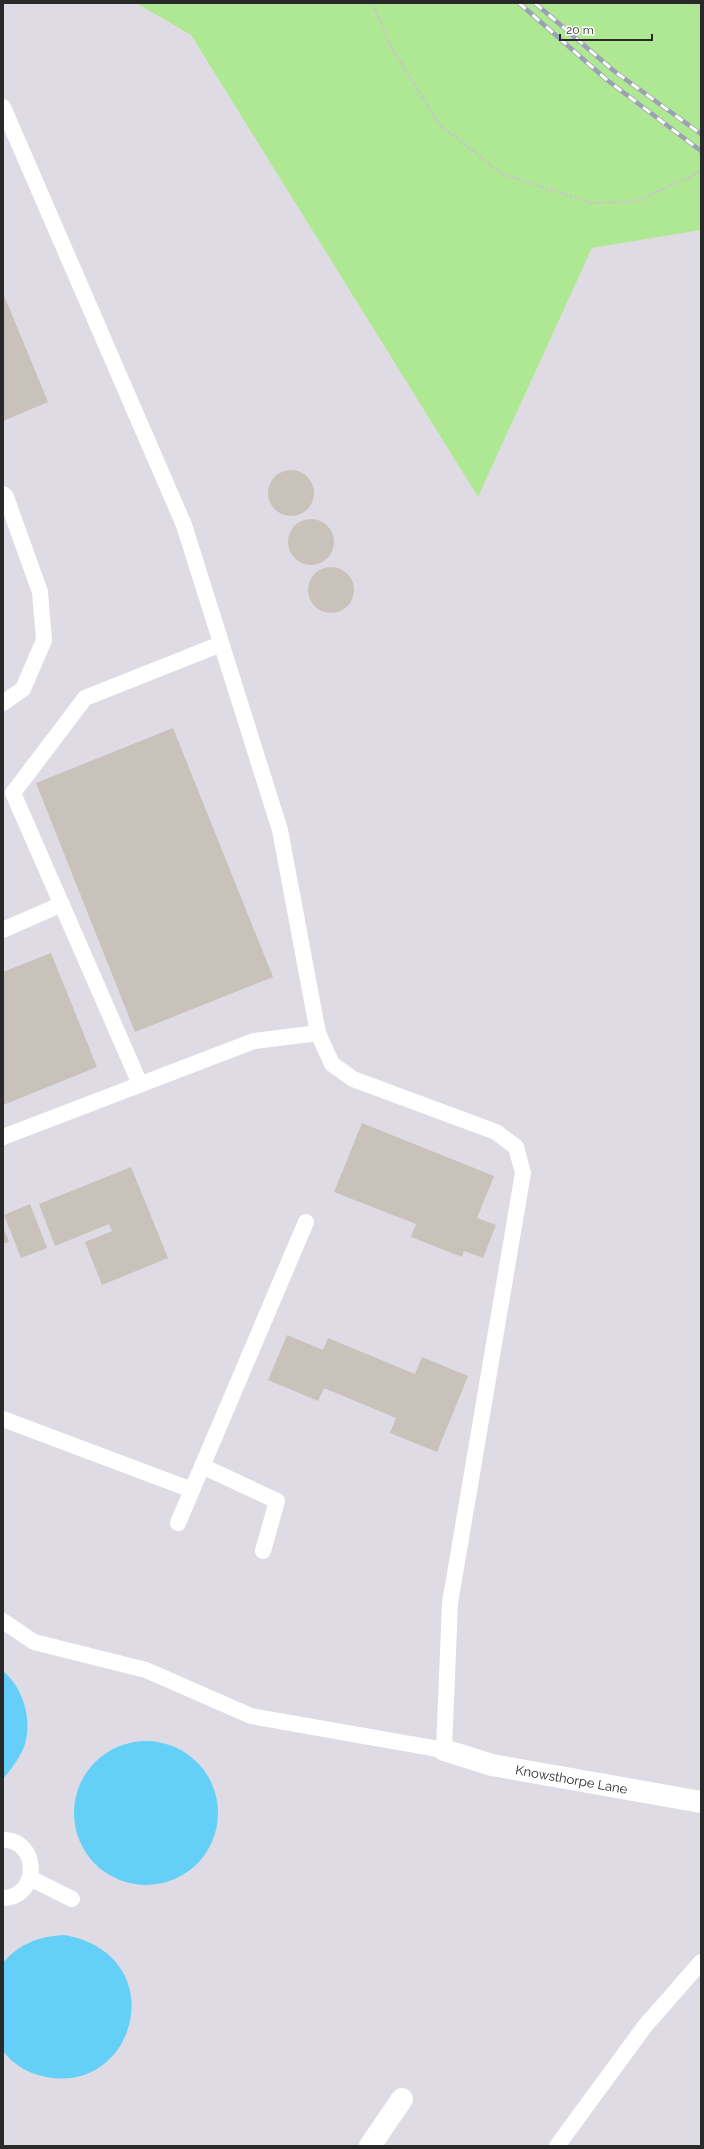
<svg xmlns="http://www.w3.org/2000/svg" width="704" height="2149" font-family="Raleway,sans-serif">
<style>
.industrial{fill:#dedbe4}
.green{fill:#afe892}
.water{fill:#65d0f7}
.building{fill:#c8c2ba}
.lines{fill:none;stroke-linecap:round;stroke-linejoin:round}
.path{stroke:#c7c7c7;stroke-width:2.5;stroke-dasharray:3 2;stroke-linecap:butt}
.lane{stroke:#fff;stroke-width:16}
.street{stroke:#fff;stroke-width:22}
.rail-casing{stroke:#9ca0b5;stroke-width:4.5}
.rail{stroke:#fff;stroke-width:3;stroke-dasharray:9;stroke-linecap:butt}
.labels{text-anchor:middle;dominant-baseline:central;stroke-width:3.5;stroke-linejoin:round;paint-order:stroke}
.street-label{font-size:13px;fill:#292929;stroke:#fff}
</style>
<rect width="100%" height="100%" fill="#ede5da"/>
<path class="industrial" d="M3,3H136L191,35L478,497L592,248L701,230V2146H3Z"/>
<path class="green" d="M136,3H701V230L592,248L478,497L191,35Z"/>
<path class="water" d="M3,1671C24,1689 33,1721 24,1747C19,1759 11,1769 3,1779Z
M74 1813a72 72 0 1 1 144 0a72 72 0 1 1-144 0Z
M65,1935C174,1956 136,2095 46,2077C30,2074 13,2065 3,2051V1963C20,1943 40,1936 65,1935Z"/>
<path class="building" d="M3,293L48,402L3,421Z
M268 493a23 23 0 1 1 46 0a23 23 0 1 1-46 0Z
M288 542a23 23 0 1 1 46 0a23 23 0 1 1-46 0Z
M308 590a23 23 0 1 1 46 0a23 23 0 1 1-46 0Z
M173,728L273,977L135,1032L36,783Z
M51,953L97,1067L3,1105V972Z
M362,1123L494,1176L477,1218L496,1225L483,1258L464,1251L462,1257L411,1237L416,1224L334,1192Z
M131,1167L168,1258L102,1285L85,1242L112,1231L109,1224L55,1246L39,1204Z
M30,1204L47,1248L21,1258L4,1215Z
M3,1227L9,1242L3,1244Z
M287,1335L323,1350L328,1338L415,1374L422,1357L468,1376L437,1452L390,1433L396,1418L324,1388L318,1401L268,1380Z"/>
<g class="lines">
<path class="path" d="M372,3L392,49L439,124L502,174L591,203L636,201L696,174L701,170
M694,3L701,10"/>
<path class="lane" d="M3,107L184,525L280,830L318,1033L332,1064L353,1079L496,1132L516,1147L523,1173L450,1603L444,1750L251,1716L146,1670L34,1642L3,1621
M3,494L6,497L40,592L44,640L23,689L3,703
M3,930L62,904
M140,1084L13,793L85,698L221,644
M3,1137L254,1041L318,1033
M3,1419L192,1490
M202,1466L277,1501L263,1551
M178,1523L306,1222
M3,1840C39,1839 41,1897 3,1898
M30,1878L72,1899
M557,2146L645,2026L701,1962"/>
<g class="street">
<path id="s1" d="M444,1750L492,1765L701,1802"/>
<path d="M370,2146L402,2099"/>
</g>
<defs>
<path id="rail" d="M519,3L607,80L701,151
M535,3L614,71L701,134"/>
</defs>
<use href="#rail" class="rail-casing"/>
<use href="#rail" class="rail"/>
</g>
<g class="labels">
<g class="street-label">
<text stroke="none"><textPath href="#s1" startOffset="131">Knowsthorpe Lane</textPath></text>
</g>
</g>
<rect width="704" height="2149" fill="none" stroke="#292929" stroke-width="8"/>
<path d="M560 34v6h92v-6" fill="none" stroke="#292929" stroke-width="2"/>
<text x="566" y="34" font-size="12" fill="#292929" stroke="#ffffff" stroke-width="3" paint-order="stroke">20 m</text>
</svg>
